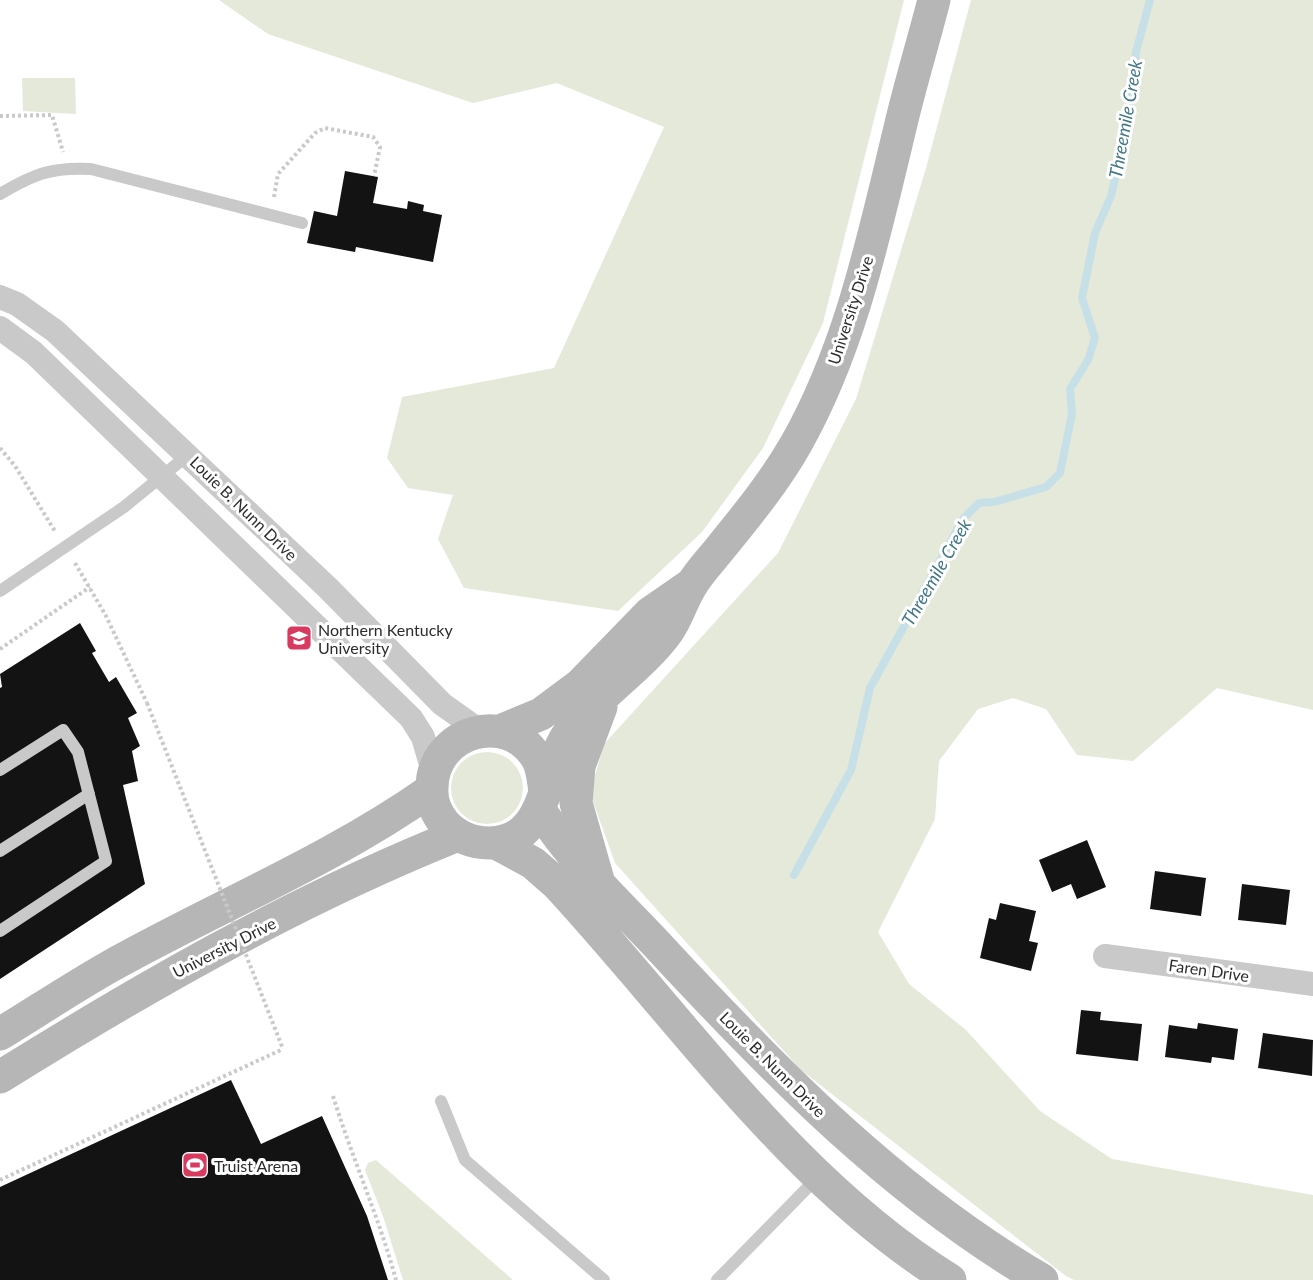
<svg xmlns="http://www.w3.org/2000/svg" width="1313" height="1280" font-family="Lato,sans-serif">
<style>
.green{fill:#e4e9da}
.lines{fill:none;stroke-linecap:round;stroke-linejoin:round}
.stream{stroke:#c7e0e8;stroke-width:8}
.building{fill:#131313}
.path{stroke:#c9c9c9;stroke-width:4;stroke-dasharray:3 3;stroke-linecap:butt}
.lane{stroke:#c9c9c9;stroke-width:12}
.street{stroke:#c9c9c9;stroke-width:24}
.secondary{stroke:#b6b6b6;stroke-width:33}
.path-bridge{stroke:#c9c9c9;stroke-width:4;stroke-dasharray:3 3;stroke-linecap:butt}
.labels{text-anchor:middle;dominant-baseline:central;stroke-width:6;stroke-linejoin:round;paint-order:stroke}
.street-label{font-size:16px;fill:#2c2c2c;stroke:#fff}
.poi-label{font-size:16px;fill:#2c2c2c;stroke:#fff;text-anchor:start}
.water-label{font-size:18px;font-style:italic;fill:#417787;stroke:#fff}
</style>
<rect width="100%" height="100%" fill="#fff"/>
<path class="green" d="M219,0H904L823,323L763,448L702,532L618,611L464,588L438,539L453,495L408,488L387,458L402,397L554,368L664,127L557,83L473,103L268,34Z
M971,0H1313V710L1217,688L1133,761L1077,755L1046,709L1013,698L978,709L939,761L935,819L878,932L909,984L966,1030L1040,1111L1112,1159L1313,1195V1280H1074L1066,1276L801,1070L615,863L590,793L604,744L778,553L856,399L926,168Z
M22,78H75L76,114L23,111Z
M451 788a36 36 0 1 1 72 0a36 36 0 1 1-72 0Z
M376,1160L513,1280H403L383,1216L365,1170L368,1163Z"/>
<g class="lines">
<path class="stream" d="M794,875L851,770L870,688L963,519L979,503L994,502L1046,487L1060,473L1072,414L1070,389L1088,360L1095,338L1082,298L1095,233L1111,196L1129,120L1136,52L1150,0"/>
</g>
<path class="building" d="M345,171L378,177L373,203L407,209L408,201L424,205L423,211L442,215L433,262L356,247L355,252L307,243L314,211L337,216Z
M80,623L96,651L92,653L109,682L116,677L137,713L128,718L140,746L132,751L138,781L123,785L145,884L0,979V688L2,687L0,674Z
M1087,840L1106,887L1077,899L1071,884L1052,892L1039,860Z
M1155,871L1206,878L1201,916L1150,909Z
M1242,884L1290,890L1286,925L1238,920Z
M1000,903L1036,911L1029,941L1038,943L1031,971L980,958L989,918L996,920Z
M1081,1010L1101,1012L1100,1020L1142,1024L1138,1061L1076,1054Z
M1198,1023L1238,1029L1234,1060L1212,1057L1211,1063L1165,1057L1169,1025L1197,1029Z
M1263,1033L1313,1040L1312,1076L1258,1068Z
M231,1080L261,1144L322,1116L367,1216L388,1280H0V1187Z"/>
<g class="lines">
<path class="path" d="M0,116L52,115L63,152
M274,197L278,174L315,133L325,128L373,137L380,147L374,176
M0,448L15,466L56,533
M75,563L106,616L147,703
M0,649L90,587
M333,1096C352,1158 379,1217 396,1280
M0,1180L283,1049"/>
<path class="lane" d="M0,194C34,174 51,167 91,169L302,223
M0,591L124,507L188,455
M0,770L63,730L78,752L106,861L0,931
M0,851L89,794
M441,1101L465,1160L604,1280
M717,1280L819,1176"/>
<path class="street" d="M0,297L17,304L55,331L328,588L442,704L480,731
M0,328L34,353L411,718L423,737L433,771
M1105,956L1313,984"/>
<path class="secondary" d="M500,731L541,714L580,685L650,613L689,586
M545,791C543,780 543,770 538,760C509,708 432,731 432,788C431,801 437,814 444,823C455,836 472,843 489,843C551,843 542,766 571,730C599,694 642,667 668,631C678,617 682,600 691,586C699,572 712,559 722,546C748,514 775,481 796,444C851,347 874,235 900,128C910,85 923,43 934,0
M540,810C573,862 620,905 662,950C777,1074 895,1194 1042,1280
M496,843L533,863L557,884C682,1019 792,1182 950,1280
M598,880L576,803L579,766L601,707
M0,1034C36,1012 72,988 109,967C216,907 330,861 431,790
M0,1077C146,986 298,899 458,835"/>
<path class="path-bridge" d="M147,703L283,1049"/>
</g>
<defs>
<symbol id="university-square" viewBox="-11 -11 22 22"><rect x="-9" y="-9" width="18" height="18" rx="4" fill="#d73a5e" stroke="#fff"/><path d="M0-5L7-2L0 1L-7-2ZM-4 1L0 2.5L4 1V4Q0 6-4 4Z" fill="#fff"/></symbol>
<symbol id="stadium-square" viewBox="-11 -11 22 22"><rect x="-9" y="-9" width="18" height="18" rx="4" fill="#d73a5e" stroke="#fff"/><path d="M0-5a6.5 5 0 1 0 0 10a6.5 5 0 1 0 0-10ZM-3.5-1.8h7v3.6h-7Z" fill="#fff"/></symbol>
</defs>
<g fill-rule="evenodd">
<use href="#university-square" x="284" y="623" width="30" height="30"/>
<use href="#stadium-square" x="180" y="1150" width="30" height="30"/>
</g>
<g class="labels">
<g class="street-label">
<text transform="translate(850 310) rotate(-72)">University Drive</text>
<text transform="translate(244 508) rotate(44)">Louie B. Nunn Drive</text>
<text transform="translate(224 947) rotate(-27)">University Drive</text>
<text transform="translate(1209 970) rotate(8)">Faren Drive</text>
<text transform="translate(773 1064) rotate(45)">Louie B. Nunn Drive</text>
</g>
<g class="poi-label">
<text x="318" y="629">Northern Kentucky<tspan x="318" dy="18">University</tspan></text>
<text x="214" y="1165">Truist Arena</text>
</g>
<g class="water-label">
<text transform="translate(1125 119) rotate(-80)">Threemile Creek</text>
<text transform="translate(936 572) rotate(-60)">Threemile Creek</text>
</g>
</g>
</svg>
